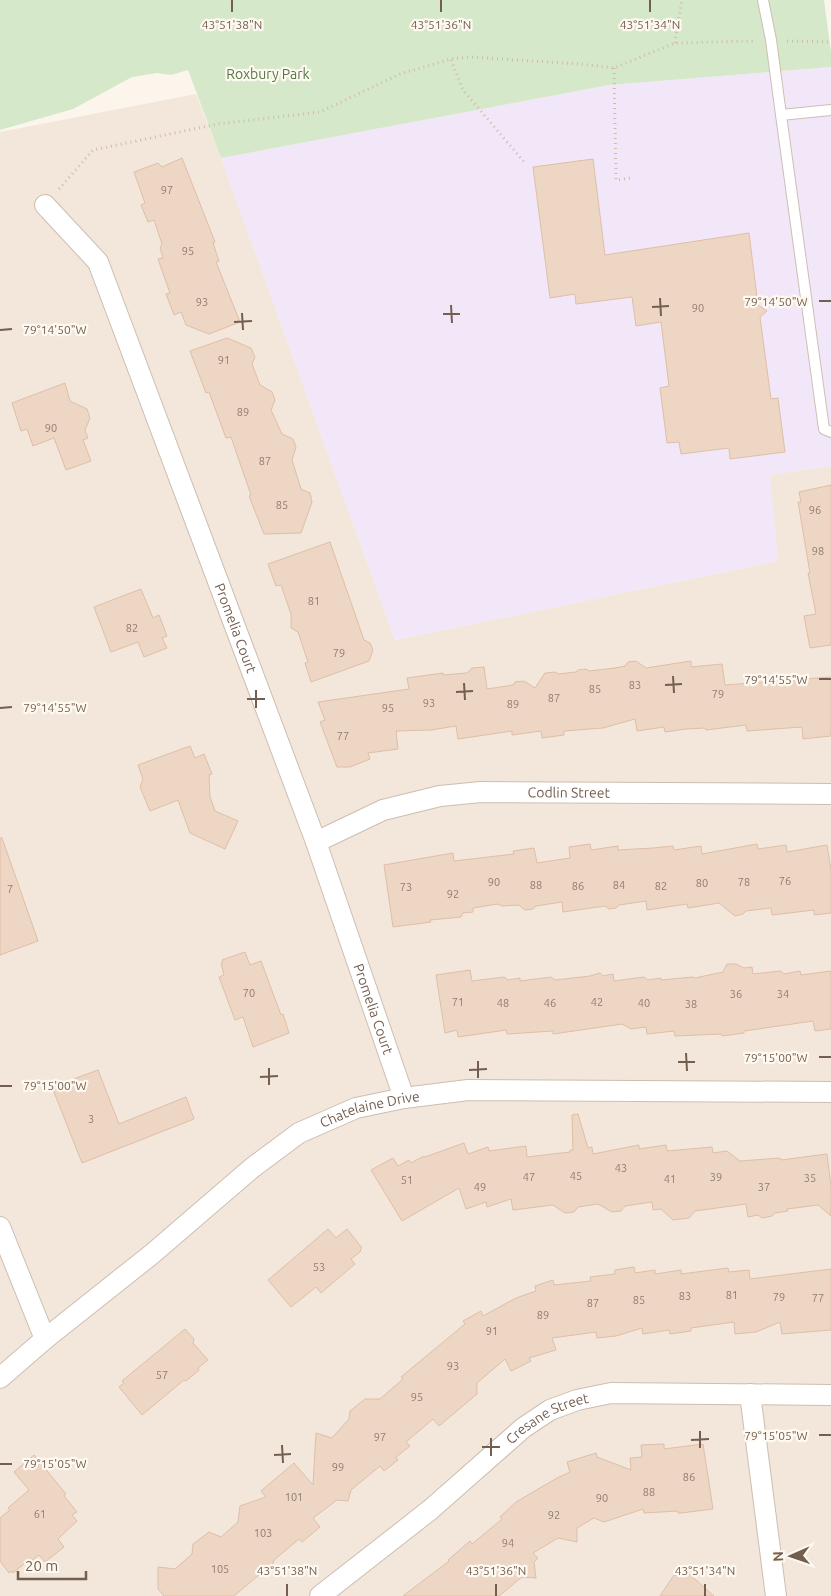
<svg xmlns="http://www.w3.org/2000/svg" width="831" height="1596" font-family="Ubuntu,sans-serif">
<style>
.residential{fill:#f2e7da}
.education{fill:#f2e7f8}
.green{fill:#d5e8ca}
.building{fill:#eed6c5;stroke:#dfbea7}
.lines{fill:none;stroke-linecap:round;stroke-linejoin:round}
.lane-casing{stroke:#cdbeb1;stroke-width:12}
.street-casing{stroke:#cdbeb1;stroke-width:22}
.path{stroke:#d3baa7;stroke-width:3;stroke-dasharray:1 4;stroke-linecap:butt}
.lane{stroke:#fff;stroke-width:10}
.street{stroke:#fff;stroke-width:20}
.ticks{fill:none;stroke:#745e50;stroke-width:2}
.labels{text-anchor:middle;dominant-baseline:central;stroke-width:4.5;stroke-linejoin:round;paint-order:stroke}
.number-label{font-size:11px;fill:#927c6d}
.park-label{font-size:14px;fill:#557849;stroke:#fef9f1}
.street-label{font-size:14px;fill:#745e50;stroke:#fef9f1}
.ticks-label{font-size:12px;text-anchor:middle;fill:#745e50;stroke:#fef9f1;stroke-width:4.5;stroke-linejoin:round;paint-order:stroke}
</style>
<rect width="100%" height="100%" fill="#fbf5eb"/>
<path class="residential" d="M196,94L221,158L395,640L778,561L769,475L831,466V1596H0V132Z"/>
<path class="education" d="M831,67V466L770,475L778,561L395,640L221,158L609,85Z"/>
<path class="green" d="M0,0H824L831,53V67L609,85L221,158L188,70L171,75L157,73L132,77L73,109L0,130Z"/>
<path class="building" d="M182,158L215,242L213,243L219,261L216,262L240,322L209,334L186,325L181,312L174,315L166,294L170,293L158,259L163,258L160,248L162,244L154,220L148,222L141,205L145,203L134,172L158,163L162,167Z
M593,159L605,255L749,233L758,305L767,311L760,317L771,399L778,398L785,452L730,459L729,448L681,454L679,442L667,443L660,388L669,386L661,322L636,326L632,297L576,304L575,294L550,298L533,167Z
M227,338L251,348L255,357L252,364L260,385L272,392L275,400L271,410L282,434L293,439L296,447L292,460L301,489L310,493L312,502L301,533L264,534L249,496L251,495L231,437L226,438L209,392L206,393L190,351Z
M65,383L70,401L87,409L90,418L85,430L88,438L83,440L91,461L66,470L54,438L33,446L27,429L21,431L12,403Z
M831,485V645L810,648L804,616L816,614L808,573H810L798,502H801L799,492Z
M330,542L364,640L370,643L373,650L369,661L311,682L305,663L308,662L298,632L291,628V614L281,585L276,586L268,564Z
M141,589L153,618L159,615L167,636L162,638L167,648L144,657L138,642L111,652L94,607Z
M636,661L646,668L691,661V667L722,664L725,685L831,677V736L803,739L802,727L747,731L746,725L706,730L705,728L686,729L665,732L664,727L637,731L635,719L603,728L564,731V735L542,738L541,731L512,735V731L458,739L456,726L431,730L396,731L398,749L368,753L370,759L350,767H337L320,722L325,720L318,702L409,689L407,678L443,673V675L467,673L472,668L484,667L487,689L513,685L515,682L524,681L535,688L545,673L556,672L558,674L576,672L578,670L586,669L589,671L615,668L625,666L628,662Z
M190,746L195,758L204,754L212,774L209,775L210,797L215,811L238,821L225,849L190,833L178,800L150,811L140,787L143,779L138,765Z
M0,838H2L38,941L0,955Z
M590,844L591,850L618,846V850L653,848L673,846L674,850L701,846L702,854L757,844L758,849L786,845L787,852L827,845L831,870V913L814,915V910L772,915L771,908L746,911L743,914L735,916L719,903L688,908L687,904L647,910L646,901L619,905L616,908L609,909L605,906L563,912L562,902L536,906L533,909L525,910L519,905L502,906L498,904L473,908V912L463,913L461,917L430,920L431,922L393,927L384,865L453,853L454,861L514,854L513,851L534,848L537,863L570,858L569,847Z
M245,952L250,965L261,961L281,1015L283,1014L289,1033L253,1047L243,1017L235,1020L219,977L224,975L221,963H223L222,960Z
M727,964H736L744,968L752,967L753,974L781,971L784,974L800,971L801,975L831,971V1029L815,1031L813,1021L744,1031V1033L722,1036L721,1034L675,1036L674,1031L647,1034L646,1027L631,1029L622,1024L553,1034V1031L507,1034L506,1030L458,1037L457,1030L445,1033L436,975L470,970L472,981L504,977L508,980L520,978V981L551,977L555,980L590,976L600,973L603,976L613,974L614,981L644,977L648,980L661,978V980L693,977L695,978L723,972Z
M98,1070L119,1124L186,1097L194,1119L82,1163L52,1087Z
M578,1114L588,1148L592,1147L593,1154L639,1145V1149L666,1145L667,1151L712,1147L713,1153L727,1151L740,1161L780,1158L781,1160L827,1154L831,1186V1216L818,1205L787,1209L788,1211L775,1213L772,1216L762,1218L758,1215L748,1217L746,1204L695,1211L689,1218L673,1220L661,1209L653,1210L652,1202L625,1206L621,1211L612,1212L598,1204L578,1207L574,1212L565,1213L553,1205L513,1210L511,1199L487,1207L486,1202L466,1209L459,1188L402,1221L371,1170L393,1158L398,1166L409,1160L411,1163L424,1156L425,1157L464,1143L468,1154L488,1147L489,1151L526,1146L527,1157L570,1152V1150H573L572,1115Z
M328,1229L336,1238L347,1229L362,1248L360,1250L361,1251L351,1259L355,1264L321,1293L316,1287L291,1307L268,1280Z
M634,1267L635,1273L655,1270V1274L681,1270V1274L728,1268L729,1272L749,1270L750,1279L831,1269V1330L782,1334L780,1322L756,1332L735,1334L734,1322L691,1328V1331L670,1334L669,1330L643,1334L642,1328L616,1336L597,1338L596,1332L552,1338L556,1350L529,1358L531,1361L511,1371L505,1359L477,1383V1394L439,1426L433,1419L406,1442L410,1446L396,1457L398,1460L384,1471L380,1466L351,1490L348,1501L337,1500L313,1518L320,1527L302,1542L299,1539L274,1560L271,1569L265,1570L234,1596H164L158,1589V1567L175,1569L192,1554L193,1544L209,1532L221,1537L238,1522L240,1506L266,1497L261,1491L294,1463L313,1485L316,1433L332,1438L349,1419L350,1411L365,1399H380L403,1379L401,1377L465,1324L463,1321L481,1311L483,1316L516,1298L536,1291L535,1286L553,1280L554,1285L591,1281L590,1277L615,1274V1270Z
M185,1329L194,1339L193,1343L208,1360L198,1368L199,1370L186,1381L184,1380L142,1415L119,1387L124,1383L122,1381Z
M664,1444V1449L703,1444L713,1509L681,1513H678V1511L644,1513L643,1509L604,1522L594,1518L577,1528V1542L558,1538L533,1553L538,1558L534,1562L536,1578L522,1577L499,1596H403L449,1561L448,1560L470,1541L472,1544L502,1519L500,1517L516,1502L557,1478L570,1472L567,1462L596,1453L597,1457L631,1470L630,1458L642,1457L641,1445Z
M34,1455L66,1494L64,1496L77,1512L72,1515L77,1521L58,1539L64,1547L45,1562L39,1555L26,1565L25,1563L13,1573L12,1571L9,1573L0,1561V1518L10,1510L8,1508L29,1490L14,1472Z
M688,1573L714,1596H660L674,1575Z"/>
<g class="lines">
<defs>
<path id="lane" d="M763,0L771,40L781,115
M831,110L781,115L824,429L831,432"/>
<g id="street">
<path id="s1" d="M45,205L98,262L316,842L404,1098"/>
<path id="s2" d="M316,842L383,810L440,796L481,792L831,794"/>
<path d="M0,1227L45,1339"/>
<path id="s3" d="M0,1378L45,1339L152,1254L252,1168L299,1133L356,1108L404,1098L468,1090L831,1092"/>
<path d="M750,1394L776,1596"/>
<path id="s4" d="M320,1596L430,1510L523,1428L550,1410L577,1400L611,1393L831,1395"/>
</g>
</defs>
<use href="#lane" class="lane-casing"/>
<use href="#street" class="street-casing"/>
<path class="path" d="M787,41L831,42
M675,43L682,0
M451,60L463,90L524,162
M614,68L616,180L631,178
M59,189L93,150L218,124L320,112L400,74L451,59L471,57L580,64L614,68L675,43L755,41"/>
<use href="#lane" class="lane"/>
<use href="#street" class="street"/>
</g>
<path class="ticks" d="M232,0V12M441,0V12M650,0V12M660,298L661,316M819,301H831M451,305L452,323M652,307L669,306M242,313L243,330M443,314H460M234,322L252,321M0,330L12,329M673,676L674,693M819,679H831M464,683L465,700M665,685L682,684M256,690V708M456,692L473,691M247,699H265M0,708L12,707M686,1053L687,1071M819,1057H831M478,1061V1078M678,1062H695M269,1068V1085M469,1070L487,1069M260,1077L278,1076M0,1086H12M700,1431V1448M819,1435H831M491,1438V1456M691,1440L709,1439M282,1445L283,1463M482,1447H500M274,1455L291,1454M0,1464H12M287,1584V1596M496,1584V1596M705,1584V1596"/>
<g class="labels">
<g class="number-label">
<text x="167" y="190">97</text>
<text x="188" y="251">95</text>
<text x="202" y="302">93</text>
<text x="698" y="308">90</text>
<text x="224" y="360">91</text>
<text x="243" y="412">89</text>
<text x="51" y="428">90</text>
<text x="265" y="461">87</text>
<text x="282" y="505">85</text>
<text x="815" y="510">96</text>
<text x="818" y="551">98</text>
<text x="314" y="601">81</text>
<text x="132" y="628">82</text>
<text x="339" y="653">79</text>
<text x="635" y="685">83</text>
<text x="595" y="689">85</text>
<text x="718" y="694">79</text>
<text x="554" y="698">87</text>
<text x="429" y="703">93</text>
<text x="513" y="704">89</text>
<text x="388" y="708">95</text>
<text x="343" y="736">77</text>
<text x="785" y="881">76</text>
<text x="494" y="882">90</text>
<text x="744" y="882">78</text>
<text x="702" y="883">80</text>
<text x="536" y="885">88</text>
<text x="619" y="885">84</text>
<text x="578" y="886">86</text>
<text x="661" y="886">82</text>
<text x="406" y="887">73</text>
<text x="10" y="889">7</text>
<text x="453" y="894">92</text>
<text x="249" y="993">70</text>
<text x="736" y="994">36</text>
<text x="783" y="994">34</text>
<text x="458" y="1002">71</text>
<text x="597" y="1002">42</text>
<text x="503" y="1003">48</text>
<text x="550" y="1003">46</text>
<text x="644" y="1003">40</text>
<text x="691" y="1004">38</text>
<text x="91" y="1119">3</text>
<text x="621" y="1168">43</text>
<text x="576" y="1176">45</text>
<text x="529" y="1177">47</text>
<text x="716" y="1177">39</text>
<text x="810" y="1178">35</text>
<text x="670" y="1179">41</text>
<text x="407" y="1180">51</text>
<text x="480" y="1187">49</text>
<text x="764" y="1187">37</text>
<text x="319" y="1267">53</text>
<text x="732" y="1295">81</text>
<text x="685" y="1296">83</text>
<text x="779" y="1297">79</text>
<text x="818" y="1298">77</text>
<text x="639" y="1300">85</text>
<text x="593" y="1303">87</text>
<text x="543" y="1315">89</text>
<text x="492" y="1331">91</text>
<text x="453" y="1366">93</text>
<text x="162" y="1375">57</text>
<text x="417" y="1397">95</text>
<text x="380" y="1437">97</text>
<text x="338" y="1467">99</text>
<text x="689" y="1477">86</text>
<text x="649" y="1492">88</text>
<text x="294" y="1497">101</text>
<text x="602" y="1498">90</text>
<text x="40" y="1514">61</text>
<text x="554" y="1515">92</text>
<text x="263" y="1533">103</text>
<text x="508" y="1543">94</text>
<text x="220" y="1569">105</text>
</g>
<g class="park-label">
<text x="268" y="74">Roxbury Park</text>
</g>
<g class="street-label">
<text stroke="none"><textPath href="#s1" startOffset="469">Promelia Court</textPath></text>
<text stroke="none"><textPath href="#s2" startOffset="262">Codlin Street</textPath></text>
<text stroke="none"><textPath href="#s1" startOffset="874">Promelia Court</textPath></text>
<text stroke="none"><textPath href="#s3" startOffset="462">Chatelaine Drive</textPath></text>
<text stroke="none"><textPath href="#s4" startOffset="290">Cresane Street</textPath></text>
</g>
</g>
<g class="ticks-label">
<text x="232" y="29">43°51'38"N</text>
<text x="441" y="29">43°51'36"N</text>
<text x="650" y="29">43°51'34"N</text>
<text x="776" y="306">79°14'50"W</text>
<text x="55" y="334">79°14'50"W</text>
<text x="776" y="684">79°14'55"W</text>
<text x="55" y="712">79°14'55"W</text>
<text x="776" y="1062">79°15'00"W</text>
<text x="55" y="1090">79°15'00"W</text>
<text x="776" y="1440">79°15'05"W</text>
<text x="55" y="1468">79°15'05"W</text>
<text x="287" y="1575">43°51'38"N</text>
<text x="496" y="1575">43°51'36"N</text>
<text x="705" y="1575">43°51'34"N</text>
</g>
<g transform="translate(791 1556) rotate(268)" stroke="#fef9f1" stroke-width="4" paint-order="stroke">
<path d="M0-4L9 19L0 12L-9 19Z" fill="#745e50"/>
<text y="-8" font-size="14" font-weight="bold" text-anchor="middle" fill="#745e50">N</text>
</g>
<path d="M18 1571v8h68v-8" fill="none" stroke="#745e50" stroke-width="2.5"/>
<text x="25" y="1571" font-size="15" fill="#745e50" stroke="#fef9f1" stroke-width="4" paint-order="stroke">20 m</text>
</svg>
